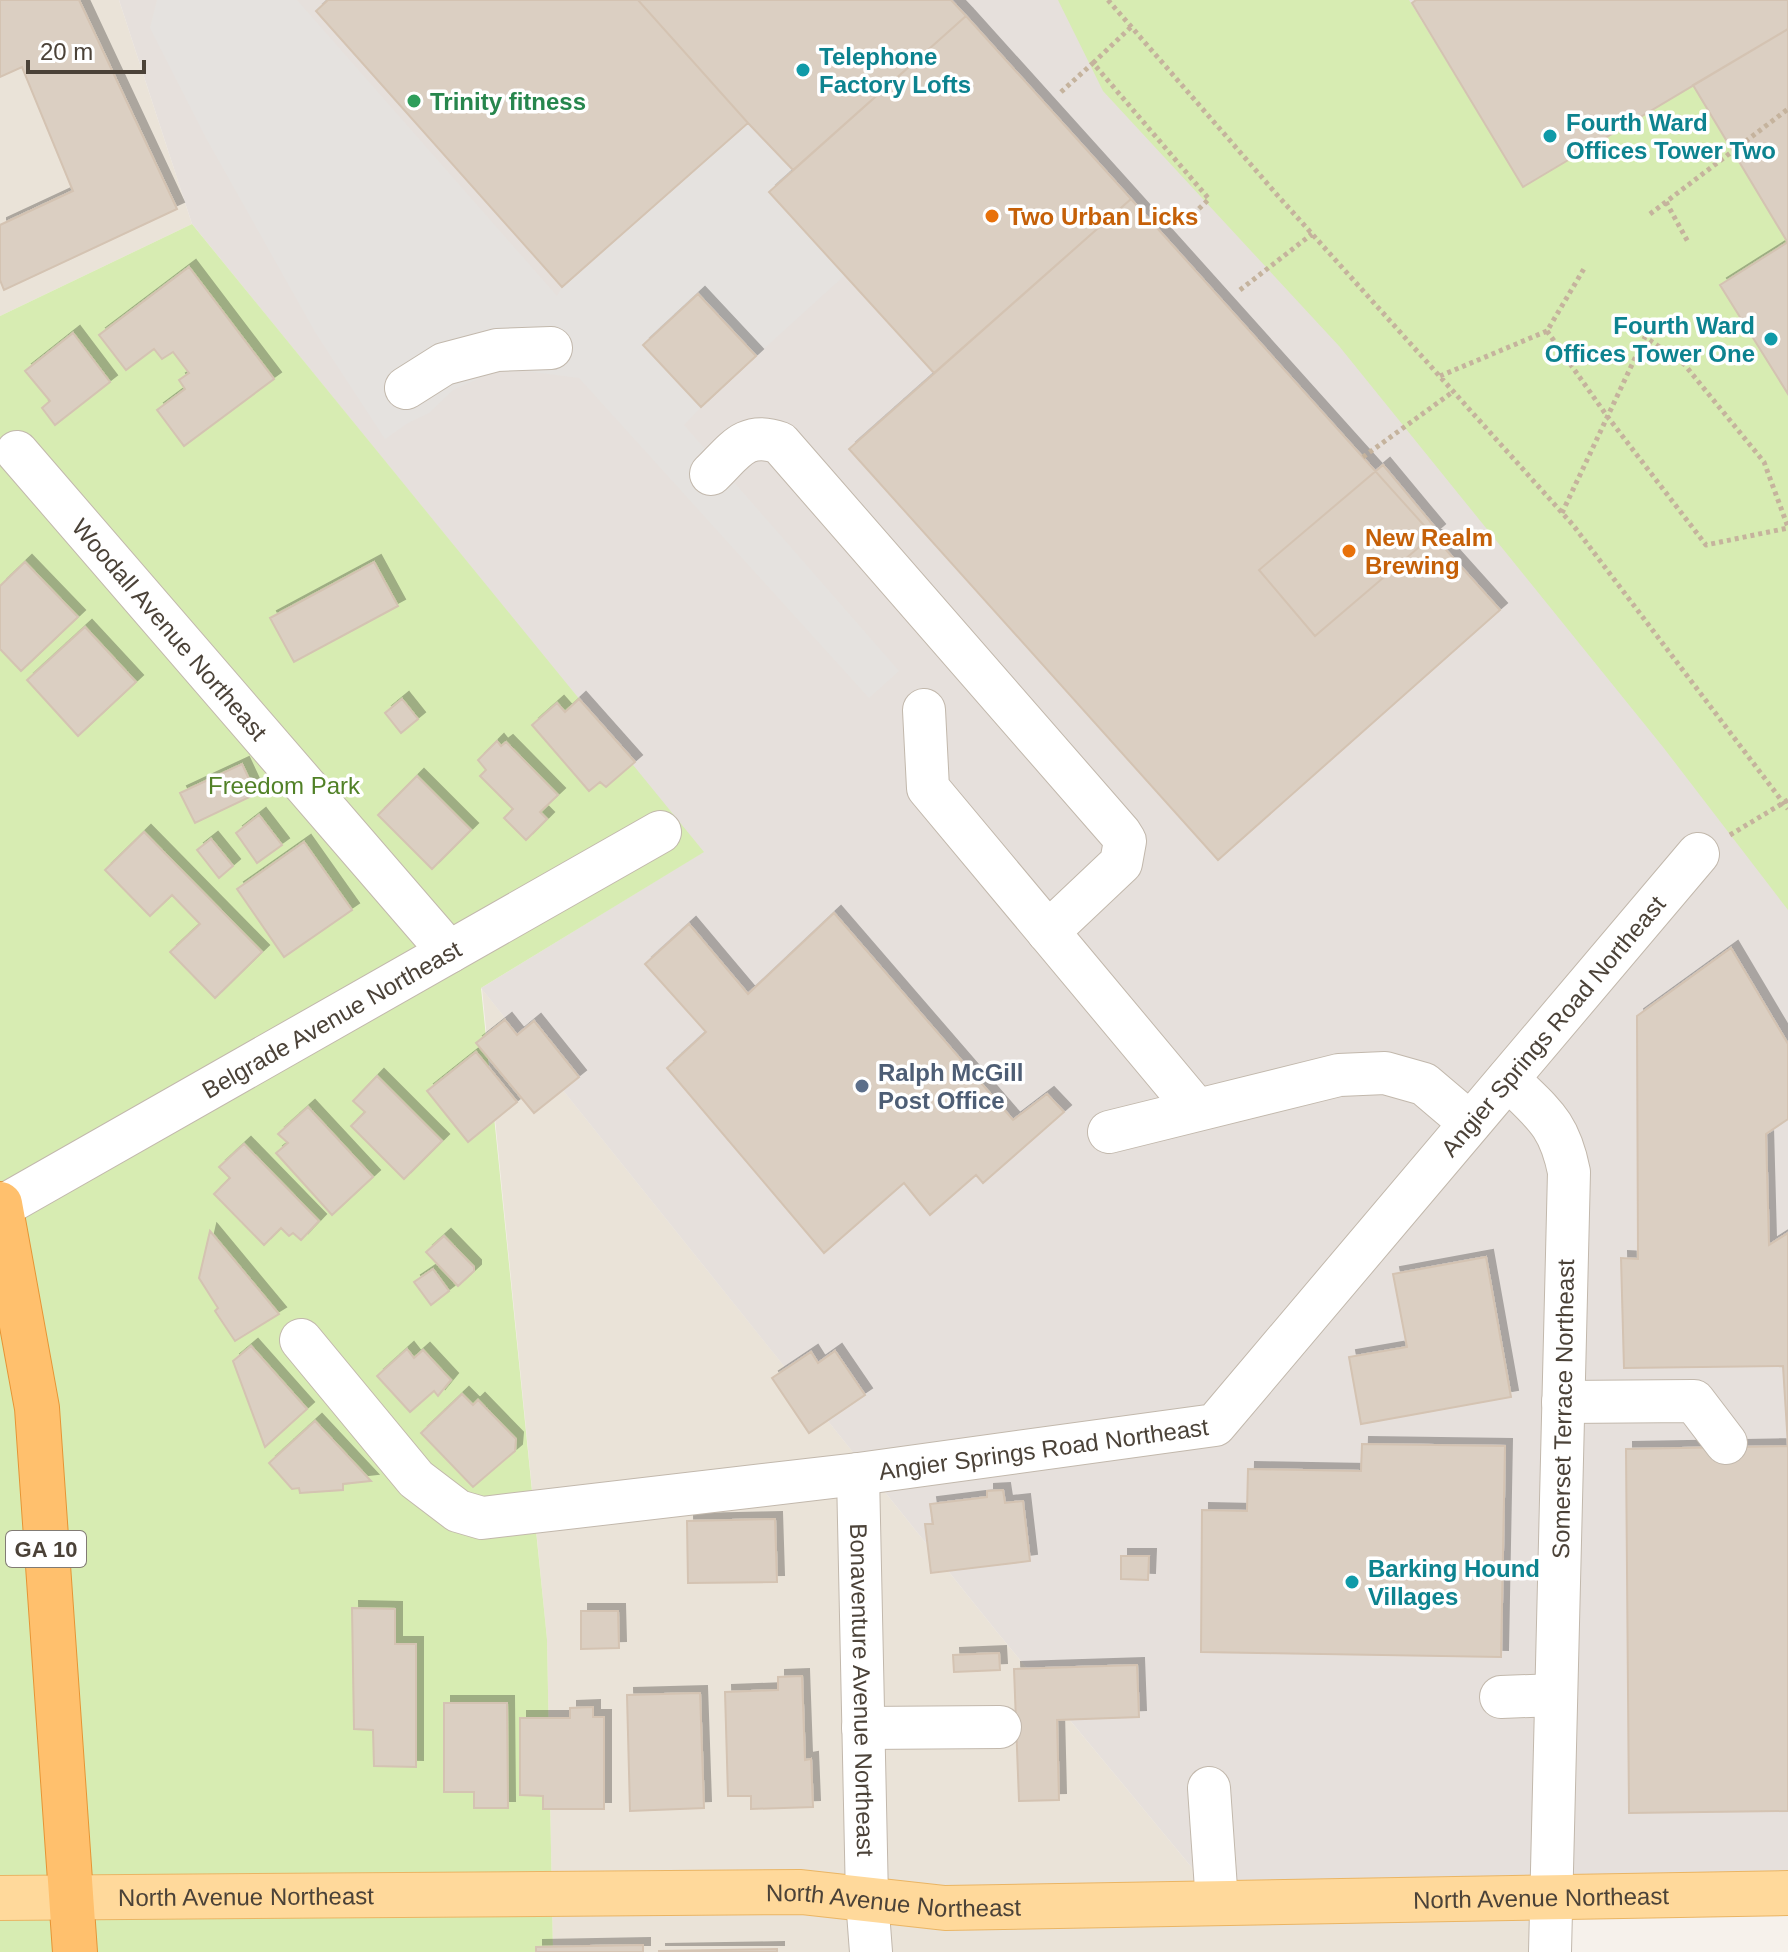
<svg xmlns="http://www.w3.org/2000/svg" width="1788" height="1952" font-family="Arial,sans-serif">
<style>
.residential{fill:#eae3d8}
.industrial{fill:#e6e0dc}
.green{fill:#d7ecb2}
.parking{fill:#e5e2df}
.building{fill:#dbcfc2;stroke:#d4c3b2;stroke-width:2;filter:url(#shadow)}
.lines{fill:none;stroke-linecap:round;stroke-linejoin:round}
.minor-casing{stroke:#c2b8ac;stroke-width:44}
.major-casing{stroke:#eab564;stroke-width:46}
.highway-casing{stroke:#e69435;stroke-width:46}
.path{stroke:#c5b39d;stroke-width:5;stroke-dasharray:4 4;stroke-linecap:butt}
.minor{stroke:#fff;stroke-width:42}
.major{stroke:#ffd99b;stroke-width:44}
.highway{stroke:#ffc06d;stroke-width:44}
.culture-dot{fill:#0f9aa8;stroke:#fff;stroke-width:3}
.leisure-dot{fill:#2e9e5b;stroke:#fff;stroke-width:3}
.food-dot{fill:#e8710a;stroke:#fff;stroke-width:3}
.service-dot{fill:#5c6f8a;stroke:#fff;stroke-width:3}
.labels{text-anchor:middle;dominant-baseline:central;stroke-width:7;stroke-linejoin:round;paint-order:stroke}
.shield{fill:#fff;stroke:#817b74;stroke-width:2}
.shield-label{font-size:22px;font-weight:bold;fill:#4b4238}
.culture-label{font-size:24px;font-weight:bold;fill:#0d838f;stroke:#fff;text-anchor:start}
.leisure-label{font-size:24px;font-weight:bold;fill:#27864d;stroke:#fff;text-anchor:start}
.food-label{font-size:24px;font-weight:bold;fill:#c56008;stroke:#fff;text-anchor:start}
.street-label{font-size:24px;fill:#4b4238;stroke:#fff}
.park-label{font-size:24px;fill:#518127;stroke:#fff}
.service-label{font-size:24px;font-weight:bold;fill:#4e5e75;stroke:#fff;text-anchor:start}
</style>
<defs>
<filter id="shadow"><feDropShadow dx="7" dy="-7" stdDeviation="0" flood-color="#0004"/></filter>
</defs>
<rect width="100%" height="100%" fill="#f6f1eb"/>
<path class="residential" d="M0,0H119L192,224L0,316Z
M482,989L997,1632L1217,1898L1564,1877V1952H553L547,1639Z"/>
<path class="industrial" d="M119,0H1788V1873L1217,1898L997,1632L481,988L703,852L192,224Z"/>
<path class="green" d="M1058,0H1409L1523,187L1693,85L1788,243V910L1663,747L1339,346L1103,91Z
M192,224L704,852L481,988L547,1639L553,1952H0V316Z"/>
<path class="parking" d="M157,0H297L557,296L562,287L748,123L793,170L770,191L845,275L756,356L698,294L643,345L701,407L684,425L899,671L869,698L579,378L502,368L453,390L429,413L408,423L385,439L315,332L206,138L150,28Z"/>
<path class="building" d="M0,0H79L177,209L4,290L0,280V225L73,191L22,67L0,77Z
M328,0H638L748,123L562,287L316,11Z
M638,0H951L966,16L793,170L748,123Z
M1416,0H1788V29L1523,187L1412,3Z
M966,16L1131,199L934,373L769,192Z
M1788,29V243L1693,85Z
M1131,199L1500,610L1218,860L849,449Z
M1788,242V394L1720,285Z
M189,267L274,379L184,446L157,410L185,389L179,380L189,373L173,352L162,359L154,349L126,370L99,335Z
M698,294L756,356L701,407L643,345Z
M73,333L110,382L55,425L42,408L50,401L25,371Z
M1383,465L1438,531L1315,636L1259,570Z
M25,562L78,617L21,671L0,649V586Z
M374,562L398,606L294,662L270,618Z
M85,627L136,682L78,736L27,680Z
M402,699L418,719L401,733L385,713Z
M579,699L635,762L606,787L600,782L589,791L532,725L557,703L565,712Z
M497,741L501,746L506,742L558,795L540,812L547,819L526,840L504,818L513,809L480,776L486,770L478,760Z
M242,764L256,794L195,823L180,793Z
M417,776L471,830L432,869L378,815Z
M259,815L282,845L257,863L236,833Z
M144,832L262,952L215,998L170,952L200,924L172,895L150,916L105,870Z
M211,839L233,866L219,878L197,850Z
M304,842L352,910L284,957L237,889Z
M834,913L1013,1120L1047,1094L1064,1112L983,1183L976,1175L930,1215L904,1183L824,1253L667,1068L706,1032L645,964L689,924L748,994Z
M1731,948L1788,1044V1119L1766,1134L1769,1245L1788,1233V1811L1629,1813L1626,1449L1788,1446L1783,1366L1624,1368L1621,1258L1638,1259L1637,1016Z
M505,1020L517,1035L534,1021L579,1077L534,1113L476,1043Z
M476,1052L517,1102L468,1142L427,1091Z
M377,1076L442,1141L404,1179L351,1126L365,1112L353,1101Z
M308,1107L373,1177L332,1215L276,1153L288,1143L278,1134Z
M244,1144L319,1221L301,1240L293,1233L289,1236L281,1228L264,1245L214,1194L230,1178L219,1167Z
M210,1231L279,1314L235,1341L215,1311L218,1308L199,1278Z
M444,1236L474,1267V1271L458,1286L426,1252Z
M1486,1257L1511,1397L1361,1424L1349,1357L1407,1347L1393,1274Z
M433,1269L449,1291L431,1305L414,1282Z
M251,1346L307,1409L265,1447L233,1361Z
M407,1349L414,1358L423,1350L451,1380L438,1396L434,1391L410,1412L377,1376Z
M835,1351L865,1395L809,1433L772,1378L811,1352L818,1363Z
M462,1394L473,1405L478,1400L516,1439L515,1451L473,1487L421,1433Z
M315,1421L371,1481L343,1484V1490L300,1493L299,1488L292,1489L269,1463Z
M1362,1444L1505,1446L1501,1657L1201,1652L1202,1510L1247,1511L1248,1469L1361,1471Z
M1003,1490L1005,1503L1023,1501L1030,1561L931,1573L925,1524H933L930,1504L987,1497V1491Z
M775,1519L777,1582L688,1583L687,1521Z
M1121,1556H1149L1148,1580L1121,1579Z
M352,1608L395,1609V1644H416V1767L374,1766L373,1730L354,1729Z
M581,1611H618L619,1648L581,1649Z
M999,1653L1000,1670L954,1672L953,1655Z
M1137,1665L1139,1717L1057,1720L1059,1800L1019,1801L1014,1669Z
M802,1676L805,1760L811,1759L813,1807L751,1809V1796H728L725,1692L778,1690V1677Z
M700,1693L704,1808L630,1811L627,1695Z
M444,1703H507L508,1808H474V1792H444Z
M593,1707V1717H604V1809H543V1796L520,1795V1718H570V1708Z
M643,1945V1952H536V1947Z
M777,1949V1952H659V1951Z"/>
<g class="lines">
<defs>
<g id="minor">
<path d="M406,388L444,364L497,350L551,348"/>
<path id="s1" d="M17,452L449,952"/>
<path d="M711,474C734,452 745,430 780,443L1120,833L1125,841L1121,863L1048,932"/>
<path d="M924,710L928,788L1196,1109"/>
<path d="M1508,1079C1542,1113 1559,1122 1569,1172L1550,1952"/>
<path d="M1109,1132L1339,1075L1385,1073L1424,1084L1470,1123"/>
<path id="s2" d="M1,1207L660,832"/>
<path id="s3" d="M301,1340L416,1479L458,1511L482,1518L858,1474L1215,1425L1698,854"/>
<path d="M1563,1402L1694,1401L1726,1443"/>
<path id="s4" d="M858,1474L867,1899L871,1952"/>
<path d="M1501,1697L1556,1695"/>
<path d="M863,1728L1000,1727"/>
<path d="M1209,1788L1217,1903"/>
</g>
<g id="major">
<path id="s5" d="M0,1898L801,1892L945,1908L1788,1893"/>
</g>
<path id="highway" d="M0,1204L37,1408L75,1952"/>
</defs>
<use href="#minor" class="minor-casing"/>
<use href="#major" class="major-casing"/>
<use href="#highway" class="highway-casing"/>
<path class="path" d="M1108,0L1279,197L1573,525L1788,809
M1093,63L1131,27
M1061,92L1093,63L1209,199L1180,227
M1666,202L1688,242
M1650,214L1788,109
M1240,290L1312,234
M1547,331L1607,416L1706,545L1788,528
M1440,376L1547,331L1585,267
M1363,457L1454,391
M1562,513L1645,337L1684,364L1764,462L1788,527
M1730,835L1788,800"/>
<use href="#minor" class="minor"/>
<use href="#major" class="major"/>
<use href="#highway" class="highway"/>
</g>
<g class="culture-dot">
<circle cx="803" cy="70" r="8"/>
<circle cx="1550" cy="136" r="8"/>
<circle cx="1771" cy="339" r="8"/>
<circle cx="1352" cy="1582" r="8"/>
</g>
<circle class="leisure-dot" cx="414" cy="101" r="8"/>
<g class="food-dot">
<circle cx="992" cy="216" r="8"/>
<circle cx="1349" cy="551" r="8"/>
</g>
<circle class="service-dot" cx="862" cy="1086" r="8"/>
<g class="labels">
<rect class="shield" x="6" y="1531" width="80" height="36" rx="6"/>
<g class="shield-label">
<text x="46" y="1549">GA 10</text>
</g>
<g class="culture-label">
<text x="819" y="56">Telephone<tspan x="819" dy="28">Factory Lofts</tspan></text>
<text x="1566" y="122">Fourth Ward<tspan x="1566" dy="28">Offices Tower Two</tspan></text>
<text x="1755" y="325" text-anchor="end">Fourth Ward<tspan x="1755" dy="28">Offices Tower One</tspan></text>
<text x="1368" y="1568">Barking Hound<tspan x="1368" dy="28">Villages</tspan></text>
</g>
<g class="leisure-label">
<text x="430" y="101">Trinity fitness</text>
</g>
<g class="food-label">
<text x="1008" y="216">Two Urban Licks</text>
<text x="1365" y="537">New Realm<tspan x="1365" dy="28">Brewing</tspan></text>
</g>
<g class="street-label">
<text stroke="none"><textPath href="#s1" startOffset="234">Woodall Avenue Northeast</textPath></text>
<text stroke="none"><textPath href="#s2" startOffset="380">Belgrade Avenue Northeast</textPath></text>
<text stroke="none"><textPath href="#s3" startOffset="1520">Angier Springs Road Northeast</textPath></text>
<text transform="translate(1563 1409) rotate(-89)">Somerset Terrace Northeast</text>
<text stroke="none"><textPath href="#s3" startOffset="824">Angier Springs Road Northeast</textPath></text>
<text stroke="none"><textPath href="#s4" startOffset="216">Bonaventure Avenue Northeast</textPath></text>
<text stroke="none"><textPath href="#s5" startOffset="246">North Avenue Northeast</textPath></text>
<text stroke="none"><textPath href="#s5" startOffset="1542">North Avenue Northeast</textPath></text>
<text stroke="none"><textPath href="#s5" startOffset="894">North Avenue Northeast</textPath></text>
</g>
<g class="park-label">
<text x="284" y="785">Freedom Park</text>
</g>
<g class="service-label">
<text x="878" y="1072">Ralph McGill<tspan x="878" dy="28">Post Office</tspan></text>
</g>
</g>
<path d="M28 60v12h116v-12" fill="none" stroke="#4b4238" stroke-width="4"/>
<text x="40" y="60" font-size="24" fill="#4b4238" stroke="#ffffff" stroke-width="6" paint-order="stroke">20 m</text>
</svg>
